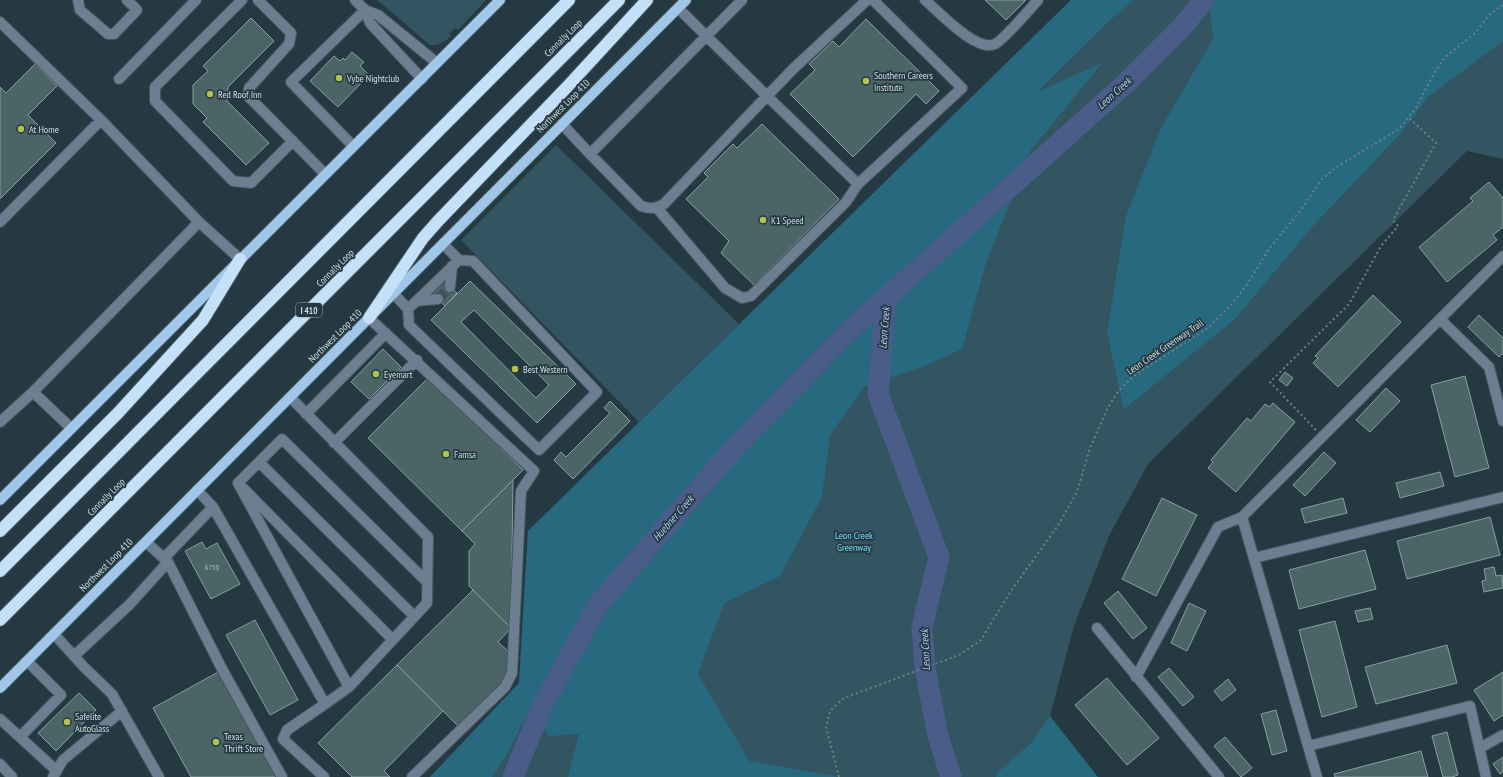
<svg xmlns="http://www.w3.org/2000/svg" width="1503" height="777" font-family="'PT Sans Narrow',sans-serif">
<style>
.green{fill:#335562}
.forest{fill:#27697f}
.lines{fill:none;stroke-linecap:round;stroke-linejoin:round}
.river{stroke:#4a5c88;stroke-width:21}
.building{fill:#4b6466;stroke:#86a0a2;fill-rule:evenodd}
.minor-tunnel{stroke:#3e5259;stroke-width:10;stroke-dasharray:10 5;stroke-linecap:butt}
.minor-casing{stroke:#43575e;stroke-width:12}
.major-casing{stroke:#43575e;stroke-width:12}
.highway-casing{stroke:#43575e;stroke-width:14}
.path{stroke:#6e7f86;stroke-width:2;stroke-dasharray:2 3;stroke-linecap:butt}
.minor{stroke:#6c7e8f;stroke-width:10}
.major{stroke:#a0c6e8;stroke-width:10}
.highway{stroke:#c5e0f9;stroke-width:12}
.poi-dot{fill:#b2c34c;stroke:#243941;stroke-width:1.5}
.labels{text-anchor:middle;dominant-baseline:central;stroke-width:3.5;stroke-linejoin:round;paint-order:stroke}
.number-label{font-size:8px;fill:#b0bfc3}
.shield{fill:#243941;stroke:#9dacb2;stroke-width:1}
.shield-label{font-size:9px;font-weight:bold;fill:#d1dde2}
.street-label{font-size:10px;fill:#d1dde2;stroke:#243941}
.poi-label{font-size:10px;fill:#d1dde2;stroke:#243941;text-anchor:start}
.park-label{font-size:10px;fill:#79dafe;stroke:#243941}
.water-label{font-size:11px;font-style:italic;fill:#b8c9f4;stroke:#243941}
</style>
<rect width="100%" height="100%" fill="#243941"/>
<path class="green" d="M377,0H486L458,30L455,28L449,34L451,36C444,42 440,46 430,45Z
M1071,0H1503V159L1467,151L1148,464L1109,536L1074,626L1050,716L1044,777H430L519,683L528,531L639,422L461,240L556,145L739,324Z"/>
<path class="forest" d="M1071,0H1134L1109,21L1037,92L1102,63L1031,150L986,263L962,349L922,367L865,386L830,435L822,497L780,576L724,603L698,674L749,761L839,777H568L579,734L549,736L531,707L506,756L492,777H430L519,683L528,531Z
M1209,0H1503V41L1428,97L1401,133L1312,227L1234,320L1124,409L1107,333L1126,216L1161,128L1213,39Z
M1050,716L1098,777H996L997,773L1031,743Z"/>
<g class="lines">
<path class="river" d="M513,777L543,704L597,606L737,445L853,327L886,298
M951,777L938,736L925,668L922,627L939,557L878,394L886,298L1126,83L1184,25L1204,0"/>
</g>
<path class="building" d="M985,0H1026L1006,20Z
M251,18L274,41L228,87L227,101L269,143L246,165L203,122L207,118L193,104V85L208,71L203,66Z
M866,19L939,91L926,104L916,94L853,157L790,94L815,70L809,64L833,41L839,47Z
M352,52L364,62L360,66L369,75L338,107L310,81L334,56L340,61L343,58L345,60Z
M35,64L57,86L28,115L56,143L0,199V87L6,93Z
M762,124L839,199L754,285L721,253L729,241L686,199L708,177L704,173L733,144L737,148Z
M1489,182L1503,198V227L1493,235L1497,240L1447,282L1419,247L1473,201L1470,198Z
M443,280L457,293L445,306L431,293Z
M470,281L576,384L537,423L431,320ZM474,310L549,385L536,398L461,322Z
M1373,295L1401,322L1338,387L1313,363L1318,358L1315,356Z
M1479,315L1503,338V353L1499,357L1468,327Z
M383,349L401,367L369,399L351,382Z
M1285,372L1293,378L1287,386L1279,380Z
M1465,376L1489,468L1455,477L1431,385Z
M429,377L523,470L462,531L368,438Z
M1386,388L1400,401L1370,432L1356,420Z
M610,401L630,421L573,479L554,460L561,452L566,457L610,413L604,408Z
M1273,403L1295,422L1236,492L1208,468L1213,462L1211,460L1247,418L1251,421L1265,404L1269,407Z
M1324,452L1336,463L1305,496L1293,485Z
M1440,472L1444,486L1400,498L1396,483Z
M513,480L511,628L469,586V551L475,544L462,531Z
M1162,498L1197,515L1156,596L1122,579Z
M1343,498L1347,513L1305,523L1301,509Z
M1490,517L1500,555L1407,579L1397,541Z
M202,542L206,549L217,543L240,584L211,599L185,551Z
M1365,550L1376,589L1299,609L1289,570Z
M1494,567L1496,576L1502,575L1503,588L1484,592L1482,581L1486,580L1484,569Z
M473,590L511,628L498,642L510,653V676L458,726L397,665Z
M1118,591L1147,628L1133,639L1104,603Z
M1189,603L1206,611L1187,651L1171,643Z
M1370,608L1373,619L1358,622L1355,611Z
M255,620L298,700L270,715L226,635Z
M1335,621L1357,707L1322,717L1299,630Z
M1447,645L1457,683L1376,704L1365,667Z
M397,665L443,711L384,771L390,777H352L318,743Z
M1169,668L1194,697L1183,706L1158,677Z
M220,671L278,777H191L153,708Z
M1503,672V715L1494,721L1474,690Z
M1107,678L1159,738L1127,765L1075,705Z
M1228,679L1236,690L1222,701L1214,691Z
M79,693L96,710L56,751L38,733Z
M1276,710L1287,751L1272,755L1261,714Z
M1447,732L1458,775L1452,777H1443L1432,736Z
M1225,737L1252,768L1241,777L1214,746Z
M1421,751L1428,777H1335L1334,774Z
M1503,757V772L1500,774L1493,764Z"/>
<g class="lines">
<path class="minor-tunnel" d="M438,299L450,287"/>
<defs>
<path id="minor" d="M78,0L80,10L108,34H114L137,10L127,0
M242,0L155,87V101L233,181L251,183L293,141
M258,0L291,33L289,44L249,88L248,96L325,174
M355,0L365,10L370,23L422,79
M925,0C939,12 977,53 995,44C1002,41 1031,8 1038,0
M678,8L767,96L793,69L867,0
M365,10L378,15L437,63
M0,22L101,120L199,222L240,259
M119,79L196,0
M562,124L590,154L742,0
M353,146L291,82L365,10
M590,154L641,206C650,209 655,209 664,204L767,96L858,184L962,88L873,0
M657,208L725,288L742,298L751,296L846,202L858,184
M0,222L101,120
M450,287L452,266
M394,294L408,309L409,325L539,450L597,392L473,261L459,260L443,244
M416,301L438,299
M408,309L459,260
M369,318L534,471L521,491L512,673L505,687L412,777
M1440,319L1489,367L1503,421
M33,392L71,428
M290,397L428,537L427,603L349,687
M306,414L386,333
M0,422L33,392L199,222
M334,443L417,360
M259,462L238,483L393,640
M197,490L213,507L325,704L349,687L238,483
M1242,517L1317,777
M164,558L213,507
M1254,558L1503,497
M168,562L222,669L282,777
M414,616L259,462L282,439L427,582
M1097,628L1219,777
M54,634L84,667L112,694L159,777
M74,656L130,604L168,562L146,542
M1136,677L1218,527L1242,517L1503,256
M0,719L57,771
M20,737L61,695L27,661
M1308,746L1470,706L1486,777
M1480,748L1503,735
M0,764L12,777
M53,777L63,760L122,711
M324,777L283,739L287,730L325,704"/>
<path id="major" d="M0,500L500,0
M0,688L686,0"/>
<path id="highway" d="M369,318L423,238L438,221L567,87L647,0
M0,531L118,413L203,320L240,259
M0,571L569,0
M0,620L619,0"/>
</defs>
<use href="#minor" class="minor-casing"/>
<use href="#major" class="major-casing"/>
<use href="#highway" class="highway-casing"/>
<path class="path" d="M1316,430L1270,382L1349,304L1381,246L1398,226L1393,220L1436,143L1408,117
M839,777L826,727L830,711L844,698L959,655L981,640L1011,591L1059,524L1077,492L1090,448L1107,409L1119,390L1135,375L1208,328L1231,305L1248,283L1269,249L1300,211L1322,179L1338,166L1399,129L1416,108L1432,77L1444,58L1475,33L1490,14L1503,5"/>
<use href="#minor" class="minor"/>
<use href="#major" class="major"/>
<use href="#highway" class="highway"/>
</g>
<g class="poi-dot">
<circle cx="339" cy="78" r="4"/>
<circle cx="866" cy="81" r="4"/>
<circle cx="210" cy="94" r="4"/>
<circle cx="21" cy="129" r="4"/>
<circle cx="763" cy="220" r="4"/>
<circle cx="515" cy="369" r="4"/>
<circle cx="376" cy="374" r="4"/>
<circle cx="446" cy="454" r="4"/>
<circle cx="67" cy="722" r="4"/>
<circle cx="216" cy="742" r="4"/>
</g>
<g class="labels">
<g class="number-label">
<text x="212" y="567">6759</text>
</g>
<rect class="shield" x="296" y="303" width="26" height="14" rx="3"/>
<g class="shield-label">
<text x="309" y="310">I 410</text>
</g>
<g class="street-label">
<text transform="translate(563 38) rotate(-45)">Connally Loop</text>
<text transform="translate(563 106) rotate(-45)">Northwest Loop 410</text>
<text transform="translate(335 268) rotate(-45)">Connally Loop</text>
<text transform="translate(335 336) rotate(-45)">Northwest Loop 410</text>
<text transform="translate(1165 347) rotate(-34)">Leon Creek Greenway Trail</text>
<text transform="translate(106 497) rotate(-45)">Connally Loop</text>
<text transform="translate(106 565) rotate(-45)">Northwest Loop 410</text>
</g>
<g class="poi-label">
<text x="874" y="75">Southern Careers<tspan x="874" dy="12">Institute</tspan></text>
<text x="347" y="78">Vybe Nightclub</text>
<text x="218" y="94">Red Roof Inn</text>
<text x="29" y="129">At Home</text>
<text x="771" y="220">K1 Speed</text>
<text x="523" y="369">Best Western</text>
<text x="384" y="374">Eyemart</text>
<text x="454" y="454">Famsa</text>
<text x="75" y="716">Safelite<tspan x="75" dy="12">AutoGlass</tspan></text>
<text x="224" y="736">Texas<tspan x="224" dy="12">Thrift Store</tspan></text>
</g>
<g class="park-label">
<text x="854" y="535">Leon Creek<tspan x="854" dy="12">Greenway</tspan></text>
</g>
<g class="water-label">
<text transform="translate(1114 93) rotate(-42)">Leon Creek</text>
<text transform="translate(884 328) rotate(-85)">Leon Creek</text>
<text transform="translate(673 518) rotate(-49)">Huebner Creek</text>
<text transform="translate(925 650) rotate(-93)">Leon Creek</text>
</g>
</g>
</svg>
